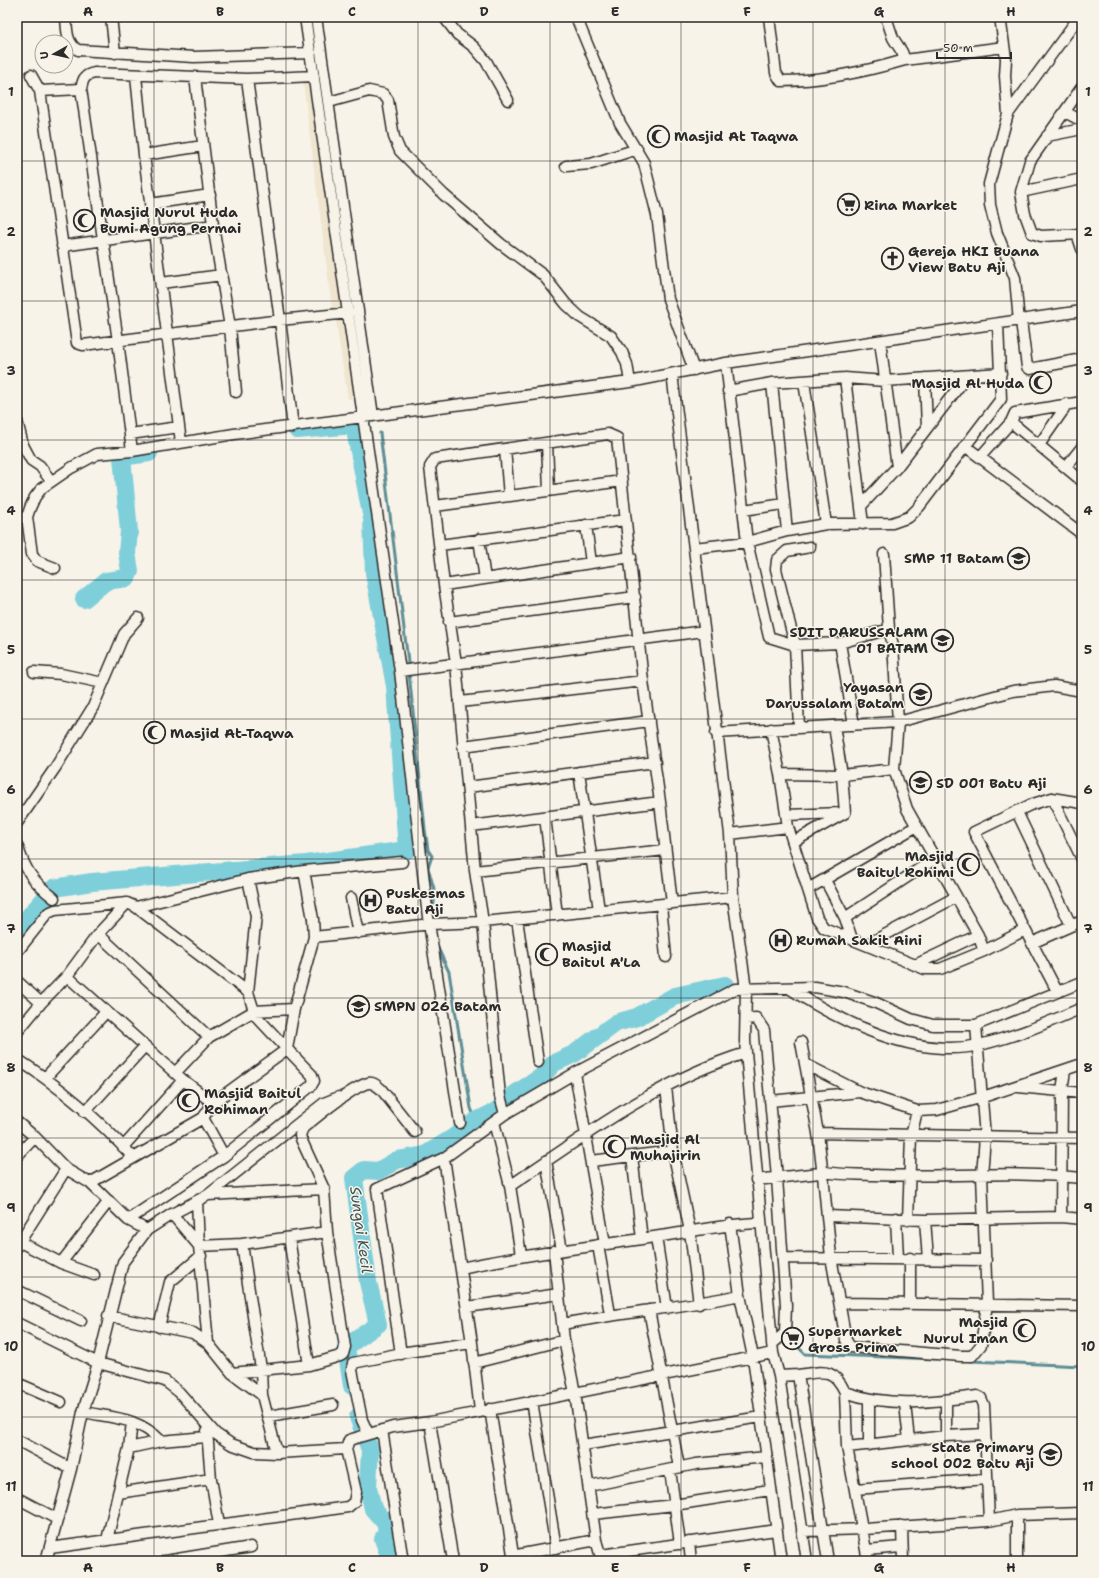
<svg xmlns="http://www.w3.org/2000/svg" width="1099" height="1578" font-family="'Shantell Sans',sans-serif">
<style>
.built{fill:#f0e5cf}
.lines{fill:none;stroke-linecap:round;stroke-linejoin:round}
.stream{stroke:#5d8d95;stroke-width:3}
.river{stroke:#7fcfdb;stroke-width:18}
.minor-casing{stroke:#2b2b2b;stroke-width:13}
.minor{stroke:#f7f3e8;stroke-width:10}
.grid{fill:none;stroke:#2b2b2b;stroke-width:1;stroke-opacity:0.55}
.labels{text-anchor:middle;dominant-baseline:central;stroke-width:3;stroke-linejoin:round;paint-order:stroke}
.poi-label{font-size:14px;font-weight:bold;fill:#2b2b2b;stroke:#f7f3e8;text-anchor:start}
.water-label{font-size:15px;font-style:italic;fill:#405457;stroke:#f7f3e8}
.neatline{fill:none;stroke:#2b2b2b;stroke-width:1.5}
.grid-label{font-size:13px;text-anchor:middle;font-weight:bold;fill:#2b2b2b}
</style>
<rect width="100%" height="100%" fill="#f7f3e8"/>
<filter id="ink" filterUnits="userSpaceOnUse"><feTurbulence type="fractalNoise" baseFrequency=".025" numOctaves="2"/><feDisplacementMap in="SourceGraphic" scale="8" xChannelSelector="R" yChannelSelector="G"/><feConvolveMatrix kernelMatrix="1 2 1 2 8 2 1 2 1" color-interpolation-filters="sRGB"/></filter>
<g filter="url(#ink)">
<path class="built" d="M313,80L345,306L332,308L303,82Z
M346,315L359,399H348L335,316Z"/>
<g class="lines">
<path class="stream" d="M380,433L407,653L425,829L428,850L432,856L428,868L434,889V904
M437,946L449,972L471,1108L476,1121
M799,1348L805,1354L936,1359
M970,1361L1082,1366"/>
<path class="river" d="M84,599L106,581L127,578L130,571L127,553L129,531L122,457L149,453
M17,930L54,888L92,882L306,864L407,850L395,686L374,573L372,519L354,425L297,430
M352,1386L346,1347L378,1324L368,1282L354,1178L364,1170L378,1171L397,1160L425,1155L451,1139L476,1121L496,1111L515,1094L541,1077L554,1063L574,1054L616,1023L637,1017L675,996L725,985
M358,1417L370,1450L368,1487L373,1509L388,1526L383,1539L391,1561"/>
<defs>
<path id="minor" d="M66,17C67,29 66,43 78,50L194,57L311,53
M111,17L115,53
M305,17L400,671L428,917L460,1123
M316,17L373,416
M444,17L457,34L474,47L486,61L508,100
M576,17L620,123L644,163L657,215L668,299L694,370
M769,17L776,73L781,81C823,81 864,72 905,60
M886,17L893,38L902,52L905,60L1004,47
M1000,17L1006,59L1005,76L1008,114L989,184L990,205L997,233L1015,278L1019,322
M31,75L40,91L77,343L83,345L280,320L349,313
M136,76L144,155L181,442
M195,77L213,225L230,327L236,392
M247,79L280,320L293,427
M1082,87L1030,161L1021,192L1025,214L1032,233L1041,236L1082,234
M40,91L81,89
M329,102L369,91L383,94L388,100L394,137L400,151L444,195L501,244L543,275L566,304L580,317L611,336L622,352L627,364L630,382
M1065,112L1082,121
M1008,114L1079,17
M1047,136L1082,129
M144,155L203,146
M566,166L591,164L637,149
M1021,192L1082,179
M150,204L210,195
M1077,234L1082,249
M62,246L213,225
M161,283L222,275
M1021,321L1027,367L1030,369L1082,359
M880,341L897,467
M726,363L747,542L769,637L795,645L840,643L889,629L893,645L898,722L894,769L907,809L978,935L984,951
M672,374L730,834L733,897L746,989L745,1041L773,1353L779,1376L807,1561
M845,378L863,524
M925,378L927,428
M804,382L826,524
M772,383L787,531
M728,391L772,383L845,378L885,381L1001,373
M17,421L23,445L31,460L40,466L51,481
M1011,422L1082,481
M130,434L179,427
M547,444L549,490
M1039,445L1062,412L1066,404
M965,446L1082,534
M505,449L509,496
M132,451L118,341L81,89C83,79 84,75 95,73L247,79L314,76
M980,457L1011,422L1015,413L1082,402
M1066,467L1082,447
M435,506L622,481
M861,506L897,467L967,376
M743,510L784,504
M17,518L27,517
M586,525L591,563
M479,539L485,579
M440,545L625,520
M694,548L747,542L787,531L826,524L892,523L909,517L919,507L1001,399L998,324
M884,554L889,629
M55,568L37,561L32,554L27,517L30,508L35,497L42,488L71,468L97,454L132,451L234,434L630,382L726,363L1082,311
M444,585L631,557
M449,622L635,597
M840,643L854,725
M400,671L704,631
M34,672L61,674L103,683
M460,702L643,681
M834,726L842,775L845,813
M799,727L795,645L776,569L777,560L787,551L810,547
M771,729L780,774L788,827L817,918L824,928L925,969H940L984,951L1025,930
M716,733L898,722L1013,691L1054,686L1082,691
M463,746L649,721
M579,772L599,910
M780,774L842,775L894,769
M468,787L655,762
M1052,798L1082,859
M1017,812L1071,925
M786,815L842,813
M545,817L557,915
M17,823L55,768L93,707L124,634L138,618
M471,826L660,802
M730,834L788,827
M793,842L845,813
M17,845C25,870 33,882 54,898
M475,871L665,850
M825,880L845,918L852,939
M808,889L917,826
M351,898L358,933
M661,905L666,957
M136,907L248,992L254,1011L209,1037L176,1072
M845,918L936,858
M517,919L538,1062
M98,934L209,1037
M314,937L431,924L483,922L733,897
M1032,943L1082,921
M866,945L956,897
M17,952L48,913L55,910L127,903L136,907L248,879L304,871L402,862
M915,965L978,935
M67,976L183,1080L213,1103L287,1049L256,1016L254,1011L294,1009
M17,981L41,1003
M789,988C840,1022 916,1059 979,1045C1015,1037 1049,1022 1082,1008
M1057,991L974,832L1030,805L1052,798L1082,803
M248,992L256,916L248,879
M746,1019L756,1018L764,1030L777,1178L786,1305L785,1333L772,1344
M17,1032L41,1003L67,976L98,934L127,903
M801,1042L818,1133L822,1168L825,1172C840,1175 858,1174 874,1175C943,1178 1013,1170 1082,1178
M17,1059C59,1086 99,1120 133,1157
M805,1064L860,1092L917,1111L937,1110L983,1097L1082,1064
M575,1073L605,1244
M45,1078L106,1012
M666,1087L673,1151L690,1231L699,1304
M1018,1087L1082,1093
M770,1101L860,1092
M85,1112L145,1046
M505,1114L500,1096L483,922L475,871L456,663L444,585L430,467L435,459L608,434L617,438L643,681L660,802L672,903
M203,1118L224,1156
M17,1122L35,1137L66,1169L90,1183L128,1220L147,1230
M494,1122L510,1186L521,1255
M818,1133L1082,1138
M123,1147L183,1080
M17,1156L35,1137
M632,1156L642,1239
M444,1158L472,1343L480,1411
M546,1161L562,1250
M591,1161L673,1151
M756,1180L820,1173L823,1175L831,1257L846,1340L850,1347L961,1356H972L981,1345L987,1304L982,1175L985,1137L976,1025
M90,1183L203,1118L213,1103
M510,1186C582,1137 662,1078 746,1053
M208,1195L324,1103L339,1097
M197,1201L199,1246L242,1244L327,1232
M172,1214L199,1246L208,1343
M828,1216L925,1220L1061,1217L1082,1219
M1061,1217L1062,1091L1065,1070
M896,1218L898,1258
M128,1220L224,1156L311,1086L314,1081L312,1075L287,1049L294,1009L314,937L313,919L304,871
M908,1220L911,1136L917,1111
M925,1220L928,1259
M730,1224L740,1295L753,1357L781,1561
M656,1237L667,1308
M289,1238L309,1365
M20,1242L61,1263L94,1275
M242,1244L261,1369L262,1395L277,1453
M598,1245L610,1314
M17,1246L66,1169
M554,1251L564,1340L575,1393L596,1540L602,1561
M783,1258L986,1260
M910,1258V1304
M61,1263L109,1201
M461,1268C525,1254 590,1247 654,1237C690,1232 724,1224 760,1223
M17,1290L81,1321
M841,1303L1082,1306
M467,1307L559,1294
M649,1310L679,1467
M108,1316L193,1333L208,1343L232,1373L262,1395
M17,1323L98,1363L165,1381L179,1392L216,1434L231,1444L254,1452L277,1453L346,1449L349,1440L393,1427L430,1422L773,1353
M563,1324C621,1312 681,1308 740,1295
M159,1327L170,1282L201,1256
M401,1354L377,1189L444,1158L505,1114L575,1073L735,989L815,987L844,992L874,1002L911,1019L933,1025H976L1082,982
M474,1363L564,1340
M232,1373L309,1365L340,1356L343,1354L345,1347L327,1232L324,1189L301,1139L300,1135L303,1128C317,1117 352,1087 368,1083C374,1082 377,1086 381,1089L415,1132
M798,1375C822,1372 833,1366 845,1392C891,1408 929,1402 977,1396L981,1398L984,1405L989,1521
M779,1376L798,1375L828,1561
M17,1383L61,1402
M845,1392L847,1447L868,1561
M869,1399V1445
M946,1400V1436
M532,1401L556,1548
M905,1404L909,1440
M490,1409L514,1561
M83,1412C113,1418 138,1417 161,1441L206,1437
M269,1416L333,1405
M430,1422L453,1561
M382,1430L403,1561
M207,1431L211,1479L219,1524
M368,1433L362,1420L352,1370L353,1363L407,1352L472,1343
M17,1440L71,1469
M583,1445L761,1417
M847,1447L946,1436L984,1434
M129,1448L161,1441
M670,1470L680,1544
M589,1486L696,1464L766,1457
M855,1489L987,1479
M118,1493L211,1479
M17,1498L57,1519
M593,1514L674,1505L770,1490
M902,1526L903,1561
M802,1531L864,1529L989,1521L1017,1515L1082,1513
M107,1540L129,1448L132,1422
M689,1542L691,1561
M50,1548L348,1507L354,1502L356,1492L346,1449
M867,1550L901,1547
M601,1555L776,1530
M512,1556L596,1540
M46,1561L71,1469L83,1412L98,1363L123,1262L147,1230L172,1214L208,1195L324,1189
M165,1561L251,1547
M1017,1561V1515
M1081,1561H1082"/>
</defs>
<use href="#minor" class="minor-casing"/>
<use href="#minor" class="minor"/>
</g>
</g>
<path class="grid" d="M154,17V1561M286,17V1561M418,17V1561M550,17V1561M681,17V1561M813,17V1561M945,17V1561M17,161H1082M17,301H1082M17,440H1082M17,580H1082M17,719H1082M17,859H1082M17,998H1082M17,1138H1082M17,1277H1082M17,1417H1082"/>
<defs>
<symbol id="mosque-ring" viewBox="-11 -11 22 22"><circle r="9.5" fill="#f7f3e8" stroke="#2b2b2b" stroke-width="1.5"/><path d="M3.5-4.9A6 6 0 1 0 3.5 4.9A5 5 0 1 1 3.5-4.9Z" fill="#2b2b2b"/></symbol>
<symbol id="supermarket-ring" viewBox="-11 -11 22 22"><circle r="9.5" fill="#f7f3e8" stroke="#2b2b2b" stroke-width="1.5"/><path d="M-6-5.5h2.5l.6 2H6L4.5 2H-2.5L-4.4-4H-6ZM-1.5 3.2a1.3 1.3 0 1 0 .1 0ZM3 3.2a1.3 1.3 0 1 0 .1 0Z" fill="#2b2b2b"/></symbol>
<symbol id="church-ring" viewBox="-11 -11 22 22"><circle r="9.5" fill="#f7f3e8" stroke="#2b2b2b" stroke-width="1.5"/><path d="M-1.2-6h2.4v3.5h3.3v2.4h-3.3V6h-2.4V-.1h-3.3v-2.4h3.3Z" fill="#2b2b2b"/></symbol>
<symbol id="school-ring" viewBox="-11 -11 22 22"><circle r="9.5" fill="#f7f3e8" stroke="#2b2b2b" stroke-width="1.5"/><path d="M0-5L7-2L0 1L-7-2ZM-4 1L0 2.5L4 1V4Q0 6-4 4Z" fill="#2b2b2b"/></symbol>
<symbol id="hospital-ring" viewBox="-11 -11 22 22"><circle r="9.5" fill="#f7f3e8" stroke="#2b2b2b" stroke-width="1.5"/><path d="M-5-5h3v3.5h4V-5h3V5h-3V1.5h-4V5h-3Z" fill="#2b2b2b"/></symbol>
</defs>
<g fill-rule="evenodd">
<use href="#mosque-ring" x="646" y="124" width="25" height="25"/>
<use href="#supermarket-ring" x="836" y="192" width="25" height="25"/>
<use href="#mosque-ring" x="72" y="208" width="25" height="25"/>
<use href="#church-ring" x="880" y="246" width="25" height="25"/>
<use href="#mosque-ring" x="1028" y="370" width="25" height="25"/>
<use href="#school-ring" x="1006" y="546" width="25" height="25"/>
<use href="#school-ring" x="930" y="628" width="25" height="25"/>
<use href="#school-ring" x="908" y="682" width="25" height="25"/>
<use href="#mosque-ring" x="142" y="720" width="25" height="25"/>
<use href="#school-ring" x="908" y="770" width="25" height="25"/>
<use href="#mosque-ring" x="956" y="852" width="25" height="25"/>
<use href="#hospital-ring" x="358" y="888" width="25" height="25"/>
<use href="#hospital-ring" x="768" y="928" width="25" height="25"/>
<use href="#mosque-ring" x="534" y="942" width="25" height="25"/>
<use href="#school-ring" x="346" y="994" width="25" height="25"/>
<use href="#mosque-ring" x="176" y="1088" width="25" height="25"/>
<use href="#mosque-ring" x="602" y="1134" width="25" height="25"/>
<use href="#mosque-ring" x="1012" y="1318" width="25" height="25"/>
<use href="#supermarket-ring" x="780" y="1326" width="25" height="25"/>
<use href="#school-ring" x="1038" y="1442" width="25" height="25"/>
</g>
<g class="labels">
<g class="poi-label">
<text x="674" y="136">Masjid At Taqwa</text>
<text x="864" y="205">Rina Market</text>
<text x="100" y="212">Masjid Nurul Huda<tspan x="100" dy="16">Bumi Agung Permai</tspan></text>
<text x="908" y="251">Gereja HKI Buana<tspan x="908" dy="16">View Batu Aji</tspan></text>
<text x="1024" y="383" text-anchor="end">Masjid Al Huda</text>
<text x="1004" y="558" text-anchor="end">SMP 11 Batam</text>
<text x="928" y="632" text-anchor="end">SDIT DARUSSALAM<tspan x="928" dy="16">01 BATAM</tspan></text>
<text x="904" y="687" text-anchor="end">Yayasan<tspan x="904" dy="16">Darussalam Batam</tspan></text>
<text x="170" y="733">Masjid At-Taqwa</text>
<text x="936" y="783">SD 001 Batu Aji</text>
<text x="954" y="856" text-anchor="end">Masjid<tspan x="954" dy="16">Baitul Rohimi</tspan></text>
<text x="386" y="893">Puskesmas<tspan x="386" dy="16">Batu Aji</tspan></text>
<text x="796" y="940">Rumah Sakit Aini</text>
<text x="562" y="946">Masjid<tspan x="562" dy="16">Baitul A'La</tspan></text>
<text x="374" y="1006">SMPN 026 Batam</text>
<text x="204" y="1093">Masjid Baitul<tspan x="204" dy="16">Rohiman</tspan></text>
<text x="630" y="1139">Masjid Al<tspan x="630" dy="16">Muhajirin</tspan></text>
<text x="1008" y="1322" text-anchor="end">Masjid<tspan x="1008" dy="16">Nurul Iman</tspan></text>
<text x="808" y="1331">Supermarket<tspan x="808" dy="16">Gross Prima</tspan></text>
<text x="1034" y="1447" text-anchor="end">State Primary<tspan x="1034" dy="16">school 002 Batu Aji</tspan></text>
</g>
<g class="water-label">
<text transform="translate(361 1230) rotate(82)">Sungai Kecil</text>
</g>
</g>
<rect width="1099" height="1578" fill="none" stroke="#f7f3e8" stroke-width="44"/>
<g transform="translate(54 54) rotate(262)"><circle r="19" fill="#f7f3e8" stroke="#a5a39c"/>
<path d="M0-3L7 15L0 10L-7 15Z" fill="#2b2b2b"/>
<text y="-6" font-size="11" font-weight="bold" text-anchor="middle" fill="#2b2b2b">U</text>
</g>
<path d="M937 52v6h74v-6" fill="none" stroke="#2b2b2b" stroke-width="2"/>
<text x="943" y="52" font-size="12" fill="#2b2b2b" stroke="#f7f3e8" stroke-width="3" paint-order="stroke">50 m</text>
<rect x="22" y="22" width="1055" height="1534" class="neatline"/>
<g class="grid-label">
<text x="88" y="16">A</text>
<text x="220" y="16">B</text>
<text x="352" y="16">C</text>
<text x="484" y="16">D</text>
<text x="615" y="16">E</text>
<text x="747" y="16">F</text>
<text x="879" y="16">G</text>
<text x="1011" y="16">H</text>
<text x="11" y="96">1</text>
<text x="1088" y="96">1</text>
<text x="11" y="236">2</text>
<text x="1088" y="236">2</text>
<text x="11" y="375">3</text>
<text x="1088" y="375">3</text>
<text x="11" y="515">4</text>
<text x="1088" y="515">4</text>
<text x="11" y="654">5</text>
<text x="1088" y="654">5</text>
<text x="11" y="794">6</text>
<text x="1088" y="794">6</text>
<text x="11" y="933">7</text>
<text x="1088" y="933">7</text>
<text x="11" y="1072">8</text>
<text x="1088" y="1072">8</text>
<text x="11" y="1212">9</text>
<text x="1088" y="1212">9</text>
<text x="11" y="1351">10</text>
<text x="1088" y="1351">10</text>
<text x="11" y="1491">11</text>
<text x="1088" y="1491">11</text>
<text x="88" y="1572">A</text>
<text x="220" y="1572">B</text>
<text x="352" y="1572">C</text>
<text x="484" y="1572">D</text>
<text x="615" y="1572">E</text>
<text x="747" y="1572">F</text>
<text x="879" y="1572">G</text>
<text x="1011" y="1572">H</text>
</g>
</svg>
